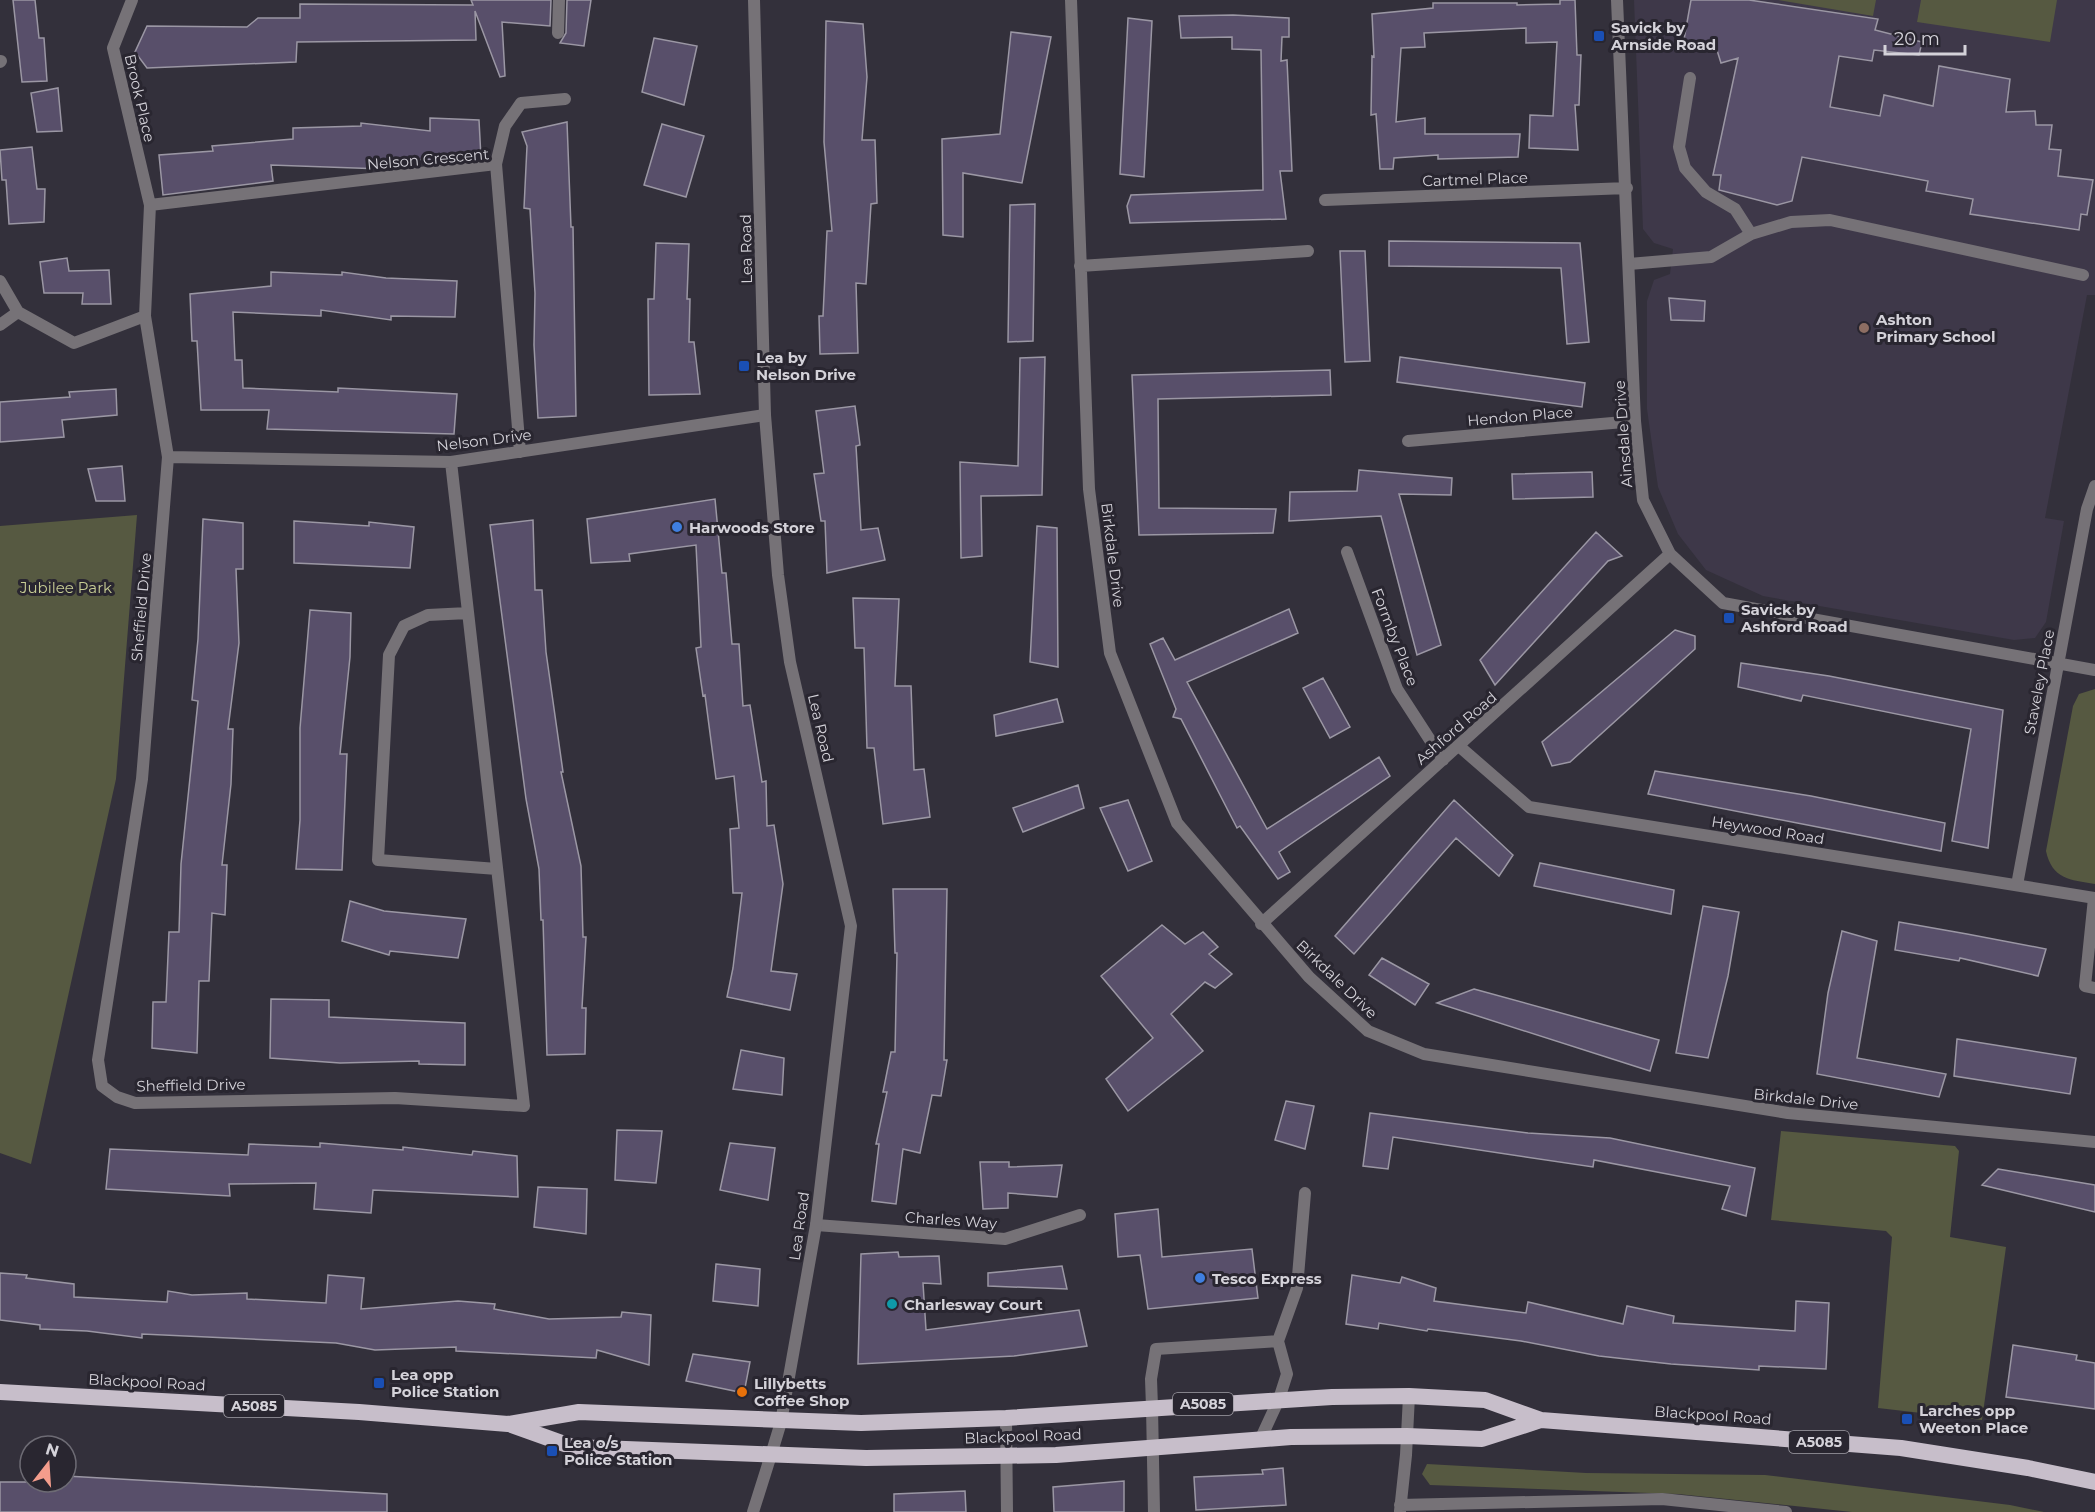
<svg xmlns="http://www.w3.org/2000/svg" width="2095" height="1512" font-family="Montserrat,sans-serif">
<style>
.built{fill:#3e3849}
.green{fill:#565941}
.building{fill:#584f6a;stroke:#9b97a4;stroke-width:1.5}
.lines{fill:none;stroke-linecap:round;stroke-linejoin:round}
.service{stroke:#767277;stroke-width:12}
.minor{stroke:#767277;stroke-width:12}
.tertiary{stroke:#767277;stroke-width:12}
.trunk{stroke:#c7beca;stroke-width:16}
.transit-dot{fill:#1a4fb4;stroke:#292630;stroke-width:2}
.education-dot{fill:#8d6e63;stroke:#292630;stroke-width:2}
.shop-dot{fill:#3f7fe0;stroke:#292630;stroke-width:2}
.culture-dot{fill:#0f9aa8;stroke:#292630;stroke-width:2}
.food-dot{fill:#e8710a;stroke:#292630;stroke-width:2}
.labels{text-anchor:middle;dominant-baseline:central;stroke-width:6;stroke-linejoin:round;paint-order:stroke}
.shield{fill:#292630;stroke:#a19ea6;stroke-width:1.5}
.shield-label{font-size:14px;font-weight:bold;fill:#d4d2d9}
.poi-label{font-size:15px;font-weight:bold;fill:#d4d2d9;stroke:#292630;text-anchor:start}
.street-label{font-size:15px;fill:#d4d2d9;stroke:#292630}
.park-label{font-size:15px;fill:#c7cd94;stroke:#292630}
</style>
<rect width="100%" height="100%" fill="#33303b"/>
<path class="built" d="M1634,0H2095V295H2087L2045,518L2064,521L2046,622L2035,638L2014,640L1763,596L1706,570L1678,534L1658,487L1647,409V301L1654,280L1670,274L1673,249L1654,243L1643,229Z"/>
<path class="green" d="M1778,0H1876L1873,16Z
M1921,0H2057L2050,42L1917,22Z
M137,515L116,779L31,1164L0,1153V526Z
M2095,689V884C2070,880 2052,879 2046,851L2073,706L2079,694Z
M1781,1131L1955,1146L1959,1151L1950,1237L2006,1247L1982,1420L1878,1408L1892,1237L1886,1231L1771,1220Z
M1427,1464L1586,1473L1765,1475L2010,1505L2044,1512H1852L1678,1494L1430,1485L1422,1474Z"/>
<path class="building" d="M13,0H35L39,38H44L47,81L22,82Z
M471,0H551L550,26L502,22L505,76L500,77L475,11L476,40L297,42L296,62L147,68L135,52L147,26L247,27L258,18H300V4L473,5Z
M567,0H591L584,46L560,43L566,33Z
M1560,0H1575L1577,55H1581L1579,105H1575L1578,150L1529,148L1530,115L1553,116L1557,42L1526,43V28L1424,33L1425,47L1401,48L1396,122L1425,118V134H1520L1518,157L1438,159V155L1394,158L1393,169H1380L1376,114L1371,115L1372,56L1374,57L1372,14L1433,8V3H1517V5L1560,4Z
M1691,0H1749L1878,19L1875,30L1922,42L1919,55L1874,50L1872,61L1839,56L1830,107L1880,116L1884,95L1933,106L1939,66L2010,79L2006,112L2035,111L2036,125H2052L2049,149L2061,150L2058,176L2093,180L2087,215L2081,214L2079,230L1970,214L1973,199L1926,191L1928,181L1802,157L1792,201L1777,205L1719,190L1721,175H1713L1738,58L1721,63L1716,47L1683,45Z
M1233,15L1289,18V37H1282L1281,61L1287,60L1292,171H1280L1286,219L1130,223L1127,206L1131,195L1263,190L1261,50L1232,49V37L1181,38L1179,16Z
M1128,18L1152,21L1144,177L1120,174Z
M826,21L863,24L867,77L862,140H875L877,203L871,204L866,284L856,283L858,353L820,354L819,316H823L827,231H832L824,142Z
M1011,32L1051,37L1022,183L963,173V237L943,235L942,139L1000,134Z
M654,38L697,46L684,105L642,92Z
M58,88L62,131L37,132L31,93Z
M430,118L479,120L481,158L407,160L406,166L383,169L271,165L273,181L163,195L159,155L213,151L212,146L293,139V128L361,126V123L430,131Z
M567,122L571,227H573L576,416L538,418L534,345L535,293L530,209L524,208L527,146L522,132Z
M662,124L704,136L686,197L644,185Z
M32,147L37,189H45L44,222L9,224L6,180H2L0,150Z
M1035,204L1033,341L1008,342L1010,205Z
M1389,241L1580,243L1589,342L1567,344L1561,268L1389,266Z
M656,243L689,244L687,299H690L689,342H694L700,394L649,395L648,299H654Z
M1340,251H1365L1370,361L1345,362Z
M67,258L69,271L109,270L111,304H82L83,293H44L40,262Z
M271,272L342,275V272L386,278L457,281L455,317L391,316V320L321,310V316L233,312L235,360H242L243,388L338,392V388L457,394L454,434L267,429L269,410H201L197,341H192L190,294L271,286Z
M1669,298L1705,301L1704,321L1671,320Z
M1045,357L1042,495L981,496L982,556L961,558L960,462L1018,466L1020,358Z
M1400,357L1585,383L1582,407L1397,382Z
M1330,370L1331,395L1158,399L1159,508L1276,509L1273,533L1139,535L1132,375Z
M116,389L117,415L62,420L64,437L0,442V402L70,397L69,392Z
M855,406L860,445L856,446L861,530L878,528L885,560L827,573L825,521H821L814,474L824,473L816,411Z
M122,466L125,501H96L88,469Z
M1359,470L1452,478L1451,495L1399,494L1441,645L1417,655L1381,516L1289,521L1290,492L1357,491Z
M1592,472L1593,497L1513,499L1512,474Z
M715,499L722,573H726L732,644H739L743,706L750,705L762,782L766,781L767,826L774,825L783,884L771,971L797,974L790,1010L727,997L733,968L742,893H733L730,829L739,828L734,776L716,779L705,695L703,696L696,648L701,647L696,545L629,554L630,561L591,563L587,519Z
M203,519L243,523V569H236L239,643L228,729H233L231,784L222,865H227L225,915L212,913L209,981H199L197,1053L152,1048L153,1002H166L169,932H179L181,864L198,701L192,700L198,639Z
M533,520L535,590H542L546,652L563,772H561L581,866L583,937H586L582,1008H586L585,1054L547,1055L543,920H541L539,869L526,799L490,525Z
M294,521L369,526V522L414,527L410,568L294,563Z
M1037,526L1057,528L1058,667L1030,662Z
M1596,532L1622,556L1608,561L1495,685L1480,660Z
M853,598L899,599L895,686H911L914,770L924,769L930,817L883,824L874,748H867L864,648H855Z
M1289,609L1298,633L1187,682L1267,829L1379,757L1390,776L1279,852L1290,872L1278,879L1240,826L1237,828L1181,719L1173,717L1176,709L1150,644L1163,638L1175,660Z
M310,610L351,613L350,657L340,754H347L342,870L296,869L300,820V728Z
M1675,630L1695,636V649L1570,762L1552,766L1542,742Z
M1741,663L1829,676L2003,710L1988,848L1952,841L1971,729L1803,695L1801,701L1738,687Z
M1323,678L1350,727L1330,738L1303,688Z
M1057,699L1063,722L996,736L994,715Z
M1655,771L1811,796L1945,823L1941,851L1648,794Z
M1078,785L1084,808L1023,832L1013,808Z
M1128,800L1152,861L1128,871L1100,808Z
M1454,800L1513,855L1499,876L1456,838L1354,954L1335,936Z
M1540,863L1674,890L1671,914L1534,886Z
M893,889H947L944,1060H947L941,1096L932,1095L920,1153L903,1149L896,1204L872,1201L879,1144H876L887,1092H883L891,1052H895L897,953H895Z
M350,901L384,911L466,919L458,958L390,951L389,955L342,941Z
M1703,906L1739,912L1728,976L1708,1058L1676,1053Z
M1899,922L1967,934L2046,949L2038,976L1960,958L1959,961L1895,950Z
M1162,925L1185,944L1203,932L1218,947L1209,954L1232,974L1215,988L1205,982L1171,1014L1203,1051L1128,1111L1106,1079L1153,1038L1101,976Z
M1842,931L1877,941L1857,1058L1946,1074L1939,1097L1817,1074L1828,993Z
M1382,958L1429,984L1415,1005L1369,975Z
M1474,989L1659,1040L1650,1071L1437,1003Z
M271,999L329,1000V1017L465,1023V1065L419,1064V1061L340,1063L270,1058Z
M1957,1039L2076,1058L2070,1094L1954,1076Z
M741,1050L784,1058L782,1095L733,1089Z
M1286,1101L1314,1106L1305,1149L1275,1140Z
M1370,1113L1528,1133L1610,1138L1755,1168L1746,1216L1722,1209L1730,1186L1594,1160L1593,1167L1393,1137L1388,1169L1363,1166Z
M617,1130L662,1131L656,1183L615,1180Z
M320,1143L403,1150V1147L472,1155L473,1151L517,1156L518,1197L373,1190L371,1213L314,1209L316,1183L229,1184L230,1196L106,1189L110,1149L248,1155L249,1144L320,1147Z
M730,1143L775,1148L768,1200L720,1190Z
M980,1162H1009V1167L1062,1165L1057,1197L1008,1193V1208L983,1209Z
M1998,1169L2095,1185V1212L1982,1185Z
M538,1187L587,1189L586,1234L534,1227Z
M1158,1209L1162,1257L1252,1249L1258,1298L1148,1309L1140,1255L1118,1257L1115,1214Z
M898,1252L899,1257L939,1256L941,1284L923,1283L926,1330L1079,1310L1087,1346L1014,1356L858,1364L861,1254Z
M716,1264L760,1269L758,1306L713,1301Z
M1062,1266L1067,1289L988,1286V1273Z
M0,1273L27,1275L26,1278L74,1284V1297L167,1302L168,1291L192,1295L247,1293V1299L326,1303L328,1275L364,1278L361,1309L458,1301L495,1304L494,1309L549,1319L621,1317L622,1312L651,1315L649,1365L597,1350L596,1358L456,1351V1347L375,1350L336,1343L142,1334V1338L87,1331L40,1329V1325L0,1320Z
M1352,1275L1400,1283L1402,1277L1436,1288L1434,1301L1526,1313L1528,1302L1623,1324L1627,1306L1674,1316L1673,1323L1795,1331L1796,1301L1829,1303L1826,1369L1759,1366V1370L1671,1364L1599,1356L1521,1341L1428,1329L1427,1331L1379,1323L1378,1329L1346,1324Z
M2013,1345L2077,1355L2076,1360L2095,1363V1409L2006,1397Z
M693,1354L750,1362L744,1393L686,1381Z
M1283,1468L1286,1505L1196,1510L1194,1477L1263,1474L1262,1470Z
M66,1476L387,1494V1512H0V1482H66Z
M1124,1481V1512H1054L1053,1487Z
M965,1491L966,1512H894V1494Z"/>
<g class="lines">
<path class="service" d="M558,33L559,0
M1690,78L1679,147L1685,168L1706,192L1735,209L1751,234
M496,164L505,126L521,103L565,99
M1629,264L1711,257L1751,234L1791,222L1830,220L2083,275
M1278,1341L1297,1288L1305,1193
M1152,1407L1151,1379L1156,1349L1278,1341L1287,1374L1279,1399L1260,1440
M1006,1418L1007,1512"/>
<path class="minor" d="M132,0L113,48L150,205L145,316L168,457L142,779L98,1060L102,1086L117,1097L135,1103L395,1098L524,1106L451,462
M1071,0L1089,489L1110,653L1177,823L1309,977L1368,1031L1424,1054L1788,1113L2095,1142
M1617,0L1635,421L1643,500L1670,554L1723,603L2095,670
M0,62L1,61
M1325,200L1627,188
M150,205L496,164L520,452
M1080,266L1308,251
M0,281L18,312L74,343L145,316
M0,325L18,312
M1408,441L1635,421
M168,457L451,462L765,415
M1347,552L1397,689L1443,760
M468,613L428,615L404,626L389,655L378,860L497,869
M1460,747L1529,807L2095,898
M2017,885L2087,509L2095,486
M2094,898L2085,986L2095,988
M1261,924L1670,554
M816,1225L1005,1239L1080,1215
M1152,1407L1154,1512
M1400,1505L1662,1499L1786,1512
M1400,1511L1406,1455L1409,1396
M753,1512L771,1455"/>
<path class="tertiary" d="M754,0L765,415L778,575L790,662L851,926L816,1225L781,1422L771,1455"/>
<path class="trunk" d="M0,1392L359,1412L508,1424L579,1412L861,1423L1006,1418L1332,1397L1409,1396L1485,1400L1541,1420L1901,1448L2028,1468L2095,1482
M509,1424L573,1447L866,1458L1056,1455L1291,1437L1407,1436L1482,1439L1541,1420"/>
</g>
<g class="transit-dot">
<rect x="1593" y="30" width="12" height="12" rx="3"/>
<rect x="738" y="360" width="12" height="12" rx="3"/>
<rect x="1723" y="612" width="12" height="12" rx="3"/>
<rect x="373" y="1377" width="12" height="12" rx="3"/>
<rect x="1901" y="1413" width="12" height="12" rx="3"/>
<rect x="546" y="1445" width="12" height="12" rx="3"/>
</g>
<circle class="education-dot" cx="1864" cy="328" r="6"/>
<g class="shop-dot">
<circle cx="677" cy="527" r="6"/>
<circle cx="1200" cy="1278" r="6"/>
</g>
<circle class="culture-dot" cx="892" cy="1304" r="6"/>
<circle class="food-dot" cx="742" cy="1392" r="6"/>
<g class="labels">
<g class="shield">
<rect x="1173" y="1393" width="60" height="22" rx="4.5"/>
<rect x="224" y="1395" width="60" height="22" rx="4.5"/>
<rect x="1789" y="1431" width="60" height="22" rx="4.5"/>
</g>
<g class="shield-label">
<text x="1203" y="1404">A5085</text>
<text x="254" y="1406">A5085</text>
<text x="1819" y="1442">A5085</text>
</g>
<g class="poi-label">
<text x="1611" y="27">Savick by<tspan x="1611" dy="17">Arnside Road</tspan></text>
<text x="1876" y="319">Ashton<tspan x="1876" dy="17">Primary School</tspan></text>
<text x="756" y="357">Lea by<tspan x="756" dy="17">Nelson Drive</tspan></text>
<text x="689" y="527">Harwoods Store</text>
<text x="1741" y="609">Savick by<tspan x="1741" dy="17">Ashford Road</tspan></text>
<text x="1212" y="1278">Tesco Express</text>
<text x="904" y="1304">Charlesway Court</text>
<text x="391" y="1374">Lea opp<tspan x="391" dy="17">Police Station</tspan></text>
<text x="754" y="1383">Lillybetts<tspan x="754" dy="17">Coffee Shop</tspan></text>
<text x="1919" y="1410">Larches opp<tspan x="1919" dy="17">Weeton Place</tspan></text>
<text x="564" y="1442">Lea o/s<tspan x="564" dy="17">Police Station</tspan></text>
</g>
<g class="street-label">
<text transform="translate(140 98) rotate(77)">Brook Place</text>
<text transform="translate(428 159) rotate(-5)">Nelson Crescent</text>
<text transform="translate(1475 179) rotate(-2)">Cartmel Place</text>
<text transform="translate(746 249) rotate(-91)">Lea Road</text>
<text transform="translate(1520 416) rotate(-5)">Hendon Place</text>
<text transform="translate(1623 434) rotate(-94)">Ainsdale Drive</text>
<text transform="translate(484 440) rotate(-7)">Nelson Drive</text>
<text transform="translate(1113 555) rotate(83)">Birkdale Drive</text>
<text transform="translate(141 607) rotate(-85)">Sheffield Drive</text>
<text transform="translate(1395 637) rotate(69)">Formby Place</text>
<text transform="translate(2039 682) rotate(-79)">Staveley Place</text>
<text transform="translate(821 728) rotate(77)">Lea Road</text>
<text transform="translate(1456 728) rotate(-41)">Ashford Road</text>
<text transform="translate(1768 830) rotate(9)">Heywood Road</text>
<text transform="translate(1337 979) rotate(44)">Birkdale Drive</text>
<text transform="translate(191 1085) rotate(-1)">Sheffield Drive</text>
<text transform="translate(1806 1099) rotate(6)">Birkdale Drive</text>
<text transform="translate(951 1220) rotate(4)">Charles Way</text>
<text transform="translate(799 1226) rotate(-82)">Lea Road</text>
<text transform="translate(147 1382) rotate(3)">Blackpool Road</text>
<text transform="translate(1713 1415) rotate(4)">Blackpool Road</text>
<text transform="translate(1023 1436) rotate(-2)">Blackpool Road</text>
</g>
<g class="park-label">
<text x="66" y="587">Jubilee Park</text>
</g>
</g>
<g transform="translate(48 1464) rotate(17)"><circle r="28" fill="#292630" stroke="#6d6b74" stroke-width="1.5"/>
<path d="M0-4.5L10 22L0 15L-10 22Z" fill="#f49d8c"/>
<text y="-9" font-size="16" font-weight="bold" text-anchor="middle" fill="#d4d2d9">N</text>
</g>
<path d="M1885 45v9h80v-9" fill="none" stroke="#d4d2d9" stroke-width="3"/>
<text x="1894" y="45" font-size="18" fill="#d4d2d9" stroke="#292630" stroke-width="4.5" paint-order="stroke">20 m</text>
</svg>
